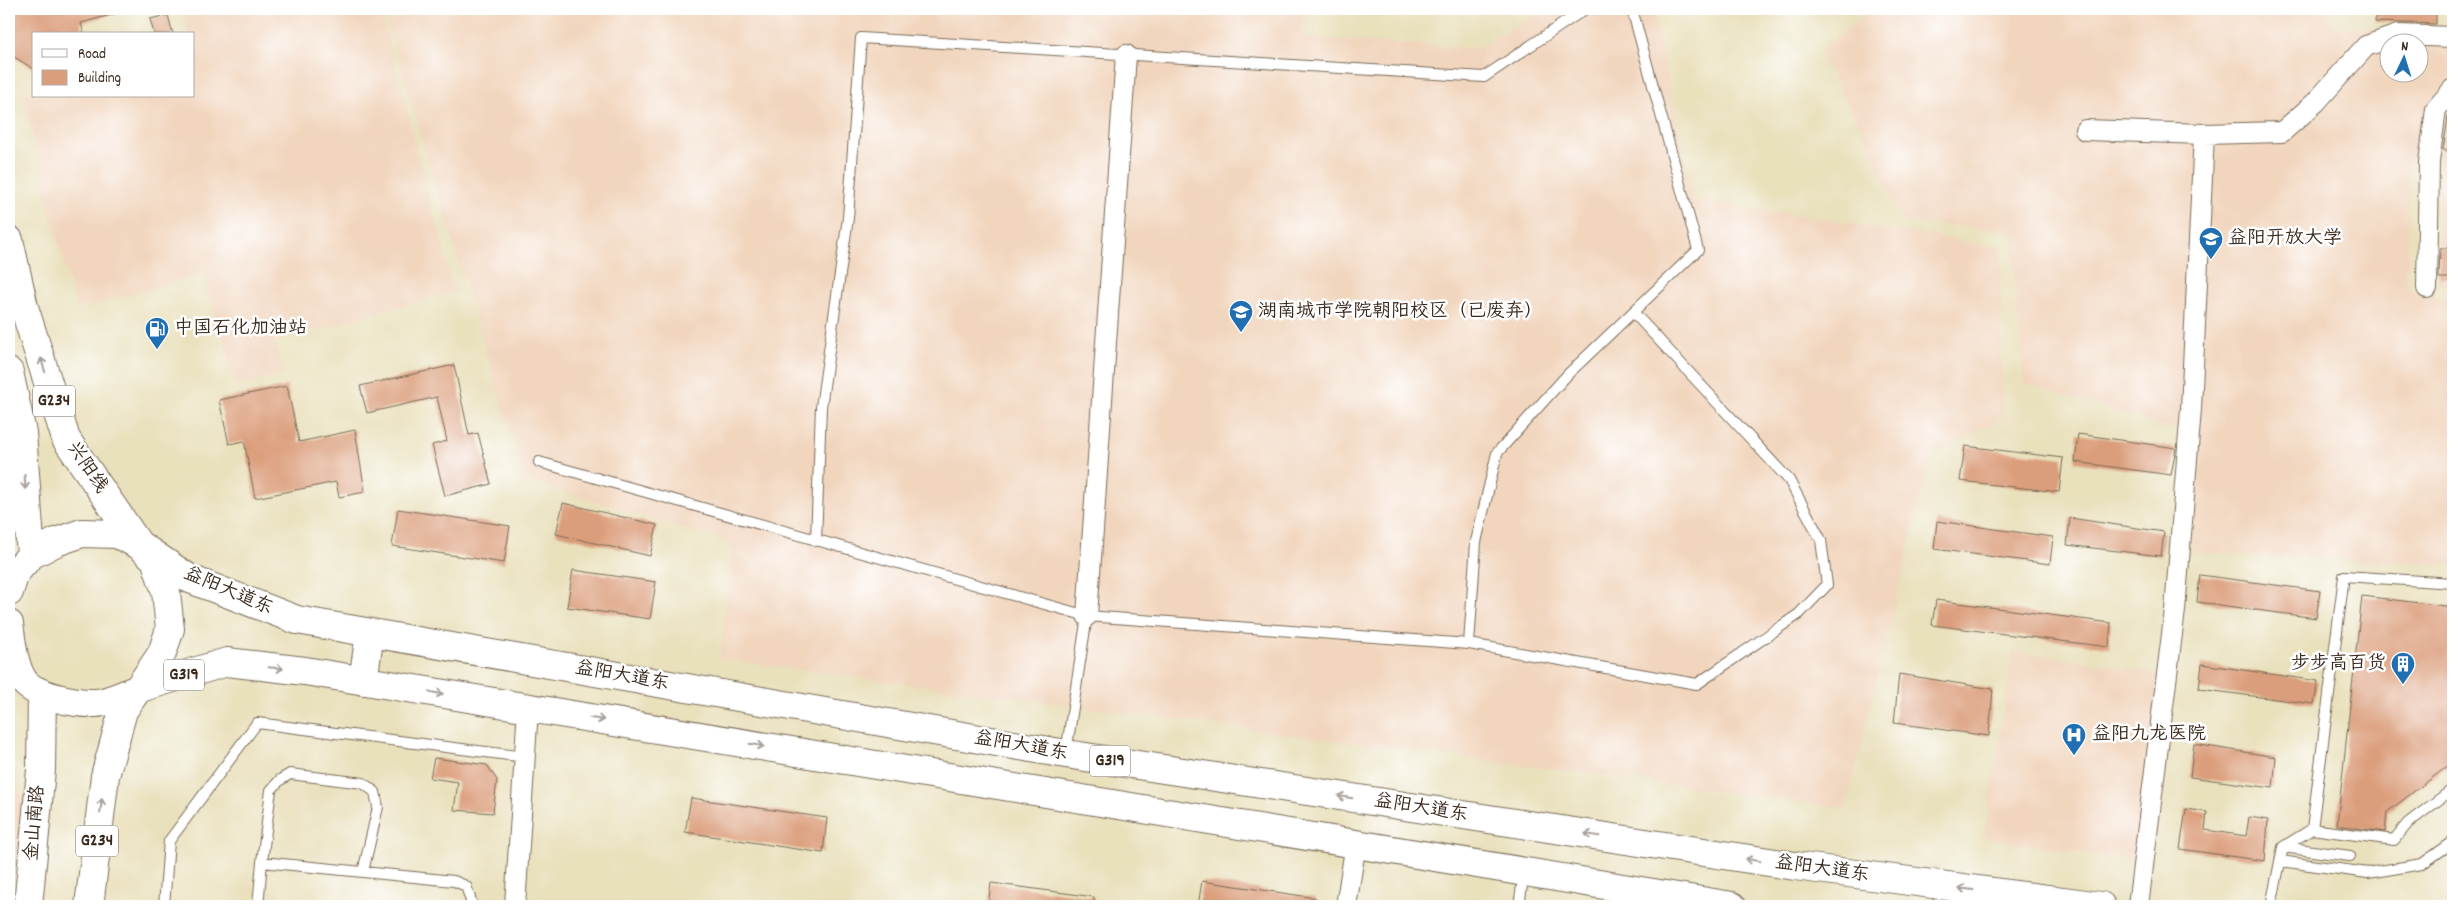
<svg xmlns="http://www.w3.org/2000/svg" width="2462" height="915" font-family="Dekko,'LXGW WenKai TC',sans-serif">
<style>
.built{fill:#f1d5bd;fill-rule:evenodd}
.building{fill:#db9e7c}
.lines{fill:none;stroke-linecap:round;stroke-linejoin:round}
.lane-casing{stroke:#786a55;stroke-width:12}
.street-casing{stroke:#786a55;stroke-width:22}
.primary-casing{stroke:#786a55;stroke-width:30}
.highway-casing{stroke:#786a55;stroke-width:30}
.lane{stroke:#fff;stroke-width:10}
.street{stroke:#fff;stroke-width:20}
.primary{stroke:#fff;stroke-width:28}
.highway{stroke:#fff;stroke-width:28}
.oneway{stroke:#a79f9a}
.labels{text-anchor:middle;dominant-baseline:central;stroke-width:5;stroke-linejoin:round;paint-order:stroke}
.shield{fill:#fff;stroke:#766a62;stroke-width:1}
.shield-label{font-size:18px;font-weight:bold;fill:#3b2a1e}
.poi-label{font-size:19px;fill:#3b2a1e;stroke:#fff;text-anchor:start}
.street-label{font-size:19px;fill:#3b2a1e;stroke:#fff}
</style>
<rect width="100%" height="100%" fill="#fff"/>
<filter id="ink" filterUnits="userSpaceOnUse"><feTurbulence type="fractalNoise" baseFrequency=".02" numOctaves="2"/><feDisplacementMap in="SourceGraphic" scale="10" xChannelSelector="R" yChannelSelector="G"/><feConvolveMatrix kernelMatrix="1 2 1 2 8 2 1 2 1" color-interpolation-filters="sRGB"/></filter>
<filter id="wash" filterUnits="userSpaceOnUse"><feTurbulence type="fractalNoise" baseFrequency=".0096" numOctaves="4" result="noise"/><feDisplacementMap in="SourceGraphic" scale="20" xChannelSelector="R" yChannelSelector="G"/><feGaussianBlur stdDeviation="1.12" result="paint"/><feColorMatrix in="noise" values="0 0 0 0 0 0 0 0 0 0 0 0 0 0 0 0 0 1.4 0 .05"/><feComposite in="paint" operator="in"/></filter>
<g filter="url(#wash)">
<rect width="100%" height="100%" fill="#e9e0bc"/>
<path class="built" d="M183,9H380L454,291L275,342L284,374L236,386L204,274L77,309L45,194L24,94L34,91V96H194V34H189Z
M383,9H1303V37L1476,49L1535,15L1541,9H1653L1693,199L2001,247L2002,418L1930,457L1846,808L720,659L732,543L525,480Z
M1873,9H2325L2337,28L2453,29V74L2433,103L2409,165L2408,289L2453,302V565L2193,552L2196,437L2024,383L2011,231L1902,221L1861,128L1819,51ZM2390,42H2420V72H2390Z
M2453,103V289L2438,284L2439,144Z
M2013,651L2158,674L2141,861L1984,838Z
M9,746L22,799L12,906H9Z"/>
<g id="blocks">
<path class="building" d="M9,9H118V13L81,23L84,34H34V69L9,54Z
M2376,9H2436V24L2375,22Z
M168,15L173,34H154L150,19Z
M2449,111L2453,112V150H2443Z
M2440,248H2453V278H2439Z
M454,365L469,435L478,433L491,484L445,496L432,445L447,441L437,397L367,413L360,386Z
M287,386L299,442L355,430L365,492L339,497L336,482L255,498L244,441L229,444L219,400Z
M2078,434L2176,448L2171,475L2075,462Z
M1965,446L2063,458L2059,492L1960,481Z
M563,503L657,525L650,556L556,534Z
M398,509L510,526L504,563L392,546Z
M2070,518L2164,532L2161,556L2067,545Z
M1937,521L2053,537L2050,564L1934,549Z
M573,570L656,582L650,619L567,607Z
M2200,575L2320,591L2316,618L2197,602Z
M2362,596L2453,607V762L2387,812L2385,832L2337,825Z
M1936,600L2111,623L2109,647L1932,625Z
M2202,664L2318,681L2314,704L2199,689Z
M1899,674L1993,689L1989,736L1894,723Z
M2194,744L2276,757L2273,788L2190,777Z
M434,758L487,765L497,780L493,813L454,810L458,782L430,778Z
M691,798L827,818L823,853L685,832Z
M2186,809L2207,812L2205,830L2246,836L2249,817L2268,820L2265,861L2180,849Z
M1202,881L1316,898V906H1198Z
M991,883L1094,897V906H988Z"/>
</g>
</g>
<g filter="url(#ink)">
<use href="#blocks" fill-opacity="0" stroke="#786a55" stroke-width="1"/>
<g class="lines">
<defs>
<path id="lane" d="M539,462L1087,616
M816,541L821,407L848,218L861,38L1484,77L1585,9
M1469,644L1476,542L1497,453L1568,374L1698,250L1632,9
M1066,753L1087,616L1469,644L1697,684L1799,614L1827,585L1821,540L1789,480L1633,312
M2312,829L2394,840L2408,823L2453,789
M2283,847L2350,856
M2280,861L2368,873L2422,864L2453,842
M262,862L271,790L280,780L290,774L363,783L375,792L378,807L363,872
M164,906L169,841L257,723L525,757
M258,906L262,862L454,881L466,886L471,901V906
M1519,906L1524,872
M2271,906L2283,847L2312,829L2344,576L2453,583"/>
<path id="street" d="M2085,130L2204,134L2282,132L2316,102L2366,46L2398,35L2453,37
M2427,288L2429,162L2436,109L2453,89
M1087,616L1126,55
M515,906L528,708
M1346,906L1356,843
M2138,906L2175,610L2191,409L2204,134"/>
<path id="primary" d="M141,546L190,579L297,620L1066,754L1795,866L2101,906
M363,681L370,633
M140,688L227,662L305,671L1732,906"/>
<path id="highway" d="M9,240L24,307L66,439L139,545
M9,372L22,433L31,555
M9,592L15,573L31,555L56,542L82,533L117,534L139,545L155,559L166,592L170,629L162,653L123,711L105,776L89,906
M9,624C12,643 13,663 23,680C33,696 78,704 96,703C110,702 127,693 140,688
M28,906L41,770L42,693"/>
</defs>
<use href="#lane" class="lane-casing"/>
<use href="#street" class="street-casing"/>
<use href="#primary" class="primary-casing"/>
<use href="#highway" class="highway-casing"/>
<use href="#lane" class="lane"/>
<use href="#street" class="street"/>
<use href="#primary" class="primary"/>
<use href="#highway" class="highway"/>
</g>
<defs><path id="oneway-shaft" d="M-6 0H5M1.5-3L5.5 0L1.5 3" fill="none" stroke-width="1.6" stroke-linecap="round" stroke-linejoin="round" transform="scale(1.25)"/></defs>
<g class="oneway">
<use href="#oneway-shaft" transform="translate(43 365) rotate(-107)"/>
<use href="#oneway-shaft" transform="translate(25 482) rotate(87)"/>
<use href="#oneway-shaft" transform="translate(276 668) rotate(6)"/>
<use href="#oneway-shaft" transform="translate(436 693) rotate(9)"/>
<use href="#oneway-shaft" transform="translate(597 719) rotate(9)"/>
<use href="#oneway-shaft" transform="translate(757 745) rotate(9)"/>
<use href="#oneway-shaft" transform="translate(1345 797) rotate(-171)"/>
<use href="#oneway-shaft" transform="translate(101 806) rotate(-83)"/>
<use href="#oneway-shaft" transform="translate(1592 835) rotate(-171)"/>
<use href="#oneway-shaft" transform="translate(1753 860) rotate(-171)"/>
<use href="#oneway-shaft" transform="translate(1966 889) rotate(-173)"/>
</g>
</g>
<defs>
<symbol id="school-pin" viewBox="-11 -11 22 30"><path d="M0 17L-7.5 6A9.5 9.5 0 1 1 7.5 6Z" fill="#1f6fb2" stroke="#fff"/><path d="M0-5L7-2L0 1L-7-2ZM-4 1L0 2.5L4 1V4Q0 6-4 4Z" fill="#fff"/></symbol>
<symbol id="fuel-pin" viewBox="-11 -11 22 30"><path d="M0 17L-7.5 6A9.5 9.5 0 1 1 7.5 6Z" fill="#1f6fb2" stroke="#fff"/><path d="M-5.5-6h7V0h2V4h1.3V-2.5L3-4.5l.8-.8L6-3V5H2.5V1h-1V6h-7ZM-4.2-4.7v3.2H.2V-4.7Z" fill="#fff"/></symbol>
<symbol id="building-pin" viewBox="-11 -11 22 30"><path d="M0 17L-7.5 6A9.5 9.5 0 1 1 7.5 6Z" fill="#1f6fb2" stroke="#fff"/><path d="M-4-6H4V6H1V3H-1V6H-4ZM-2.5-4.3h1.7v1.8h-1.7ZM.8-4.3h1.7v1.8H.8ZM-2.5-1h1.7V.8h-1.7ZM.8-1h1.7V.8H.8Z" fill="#fff"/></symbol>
<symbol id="hospital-pin" viewBox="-11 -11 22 30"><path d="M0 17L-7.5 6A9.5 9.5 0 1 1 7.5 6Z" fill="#1f6fb2" stroke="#fff"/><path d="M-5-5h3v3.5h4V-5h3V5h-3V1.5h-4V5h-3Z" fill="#fff"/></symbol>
</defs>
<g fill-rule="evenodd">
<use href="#school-pin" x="2197" y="225" width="28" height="38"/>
<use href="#school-pin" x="1227" y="298" width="28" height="38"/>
<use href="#fuel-pin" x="143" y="315" width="28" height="38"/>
<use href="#building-pin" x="2389" y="650" width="28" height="38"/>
<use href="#hospital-pin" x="2060" y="721" width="28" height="38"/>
</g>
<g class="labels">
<g class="shield">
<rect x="33" y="385.5" width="42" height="31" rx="4"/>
<rect x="164" y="659.5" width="40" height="31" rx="4"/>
<rect x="1090" y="745.5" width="40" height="31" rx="4"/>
<rect x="76" y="825.5" width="42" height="31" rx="4"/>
</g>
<g class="shield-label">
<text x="54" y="401">G234</text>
<text x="184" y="675">G319</text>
<text x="1110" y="761">G319</text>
<text x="97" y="841">G234</text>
</g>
<g class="poi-label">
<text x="2228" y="239">益阳开放大学</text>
<text x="1258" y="312">湖南城市学院朝阳校区（已废弃）</text>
<text x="174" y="329">中国石化加油站</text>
<text x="2386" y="664" text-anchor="end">步步高百货</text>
<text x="2092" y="735">益阳九龙医院</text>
</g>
<g class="street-label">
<text transform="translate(86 468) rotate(56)">兴阳线</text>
<text transform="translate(228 592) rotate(23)">益阳大道东</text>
<text transform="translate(622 677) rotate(10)">益阳大道东</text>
<text transform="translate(1021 747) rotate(10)">益阳大道东</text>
<text transform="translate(1421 809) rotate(9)">益阳大道东</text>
<text transform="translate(36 823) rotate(-85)">金山南路</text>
<text transform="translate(1822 870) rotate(8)">益阳大道东</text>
</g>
</g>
<rect width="2462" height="915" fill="none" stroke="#fff" stroke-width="30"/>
<rect x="32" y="32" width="162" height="65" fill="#ffffff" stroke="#b1aaa5"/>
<rect x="42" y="49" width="25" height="8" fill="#ffffff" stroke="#b1aaa5"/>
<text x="78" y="58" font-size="15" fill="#3b2a1e">Road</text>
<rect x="42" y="70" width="25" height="15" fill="#db9e7c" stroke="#b1aaa5"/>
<text x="78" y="82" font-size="15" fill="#3b2a1e">Building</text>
<g transform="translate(2404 58) rotate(4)"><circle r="24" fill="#ffffff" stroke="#b1aaa5"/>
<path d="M0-4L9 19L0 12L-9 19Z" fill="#1f6fb2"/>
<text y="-8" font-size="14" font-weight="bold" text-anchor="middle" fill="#3b2a1e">N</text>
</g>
</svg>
